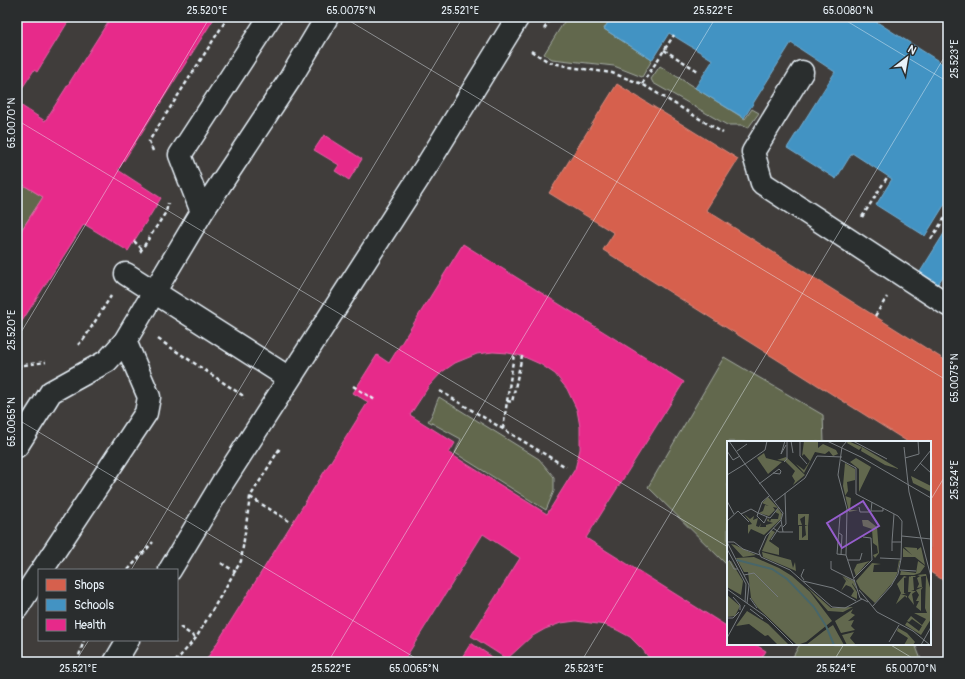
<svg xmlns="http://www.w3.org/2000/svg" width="965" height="679" font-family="Pangolin,sans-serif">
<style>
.built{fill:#3f3c3a;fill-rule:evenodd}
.green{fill:#62684e;stroke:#a5aca3}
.shops{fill:#d6604d;stroke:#db8c80}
.schools{fill:#4393c3;stroke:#74afd3}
.health{fill:#e7298a;stroke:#e765ab;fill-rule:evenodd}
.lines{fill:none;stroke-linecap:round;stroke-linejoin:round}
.minor-casing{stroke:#e8f1f8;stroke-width:25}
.path{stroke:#e8f1f8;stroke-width:2.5;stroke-dasharray:4 3;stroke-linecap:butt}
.minor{stroke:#2a2d2e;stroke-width:22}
.ticks{fill:none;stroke:#e8f1f8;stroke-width:1;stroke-opacity:0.45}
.inset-river{fill:none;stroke:#48666a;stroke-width:2}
.inset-road{fill:none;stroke:#767b7f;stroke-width:1}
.view{fill:#965dcd;fill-opacity:0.15;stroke:#965dcd;stroke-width:2}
.inset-edge{fill:none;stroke:#e8f1f8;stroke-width:2}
.neatline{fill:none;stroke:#e8f1f8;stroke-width:1.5}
.ticks-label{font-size:10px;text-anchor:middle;fill:#e8f1f8}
</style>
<rect width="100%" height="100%" fill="#2a2d2e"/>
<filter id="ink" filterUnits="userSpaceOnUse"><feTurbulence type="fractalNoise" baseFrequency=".025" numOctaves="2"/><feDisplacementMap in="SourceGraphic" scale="8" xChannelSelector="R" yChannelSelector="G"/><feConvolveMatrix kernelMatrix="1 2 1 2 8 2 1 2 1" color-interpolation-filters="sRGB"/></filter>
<g filter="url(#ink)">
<path class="built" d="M17,17H948V662H17ZM728,442H930V644H728ZM39,570H177V640H39Z"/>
<path class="green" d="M567,17H611L604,29L652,60L642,77L614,66L552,59L544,54Z
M660,66L745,119L752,109L759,113L748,128L741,125H727L653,83L651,79Z
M17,181L43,197L17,237Z
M724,357L823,415L824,442H728V566L648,487Z
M439,397L539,459L554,477V491L546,510L455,453L461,439L428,421C434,413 435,405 439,397Z
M800,644H915L922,662H790Z"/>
<path class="shops" d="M617,84L738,159L706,210L948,362V583L930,572V442H908L603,250L614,233L549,193Z"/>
<path class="schools" d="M611,17H869L948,67V199L925,236L876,205L892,179L852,153L836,179L787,148L835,72L791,43L744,118L695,88L713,60L669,33L652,60L604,29Z
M948,227V269L938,284L920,272Z"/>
<path class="health" d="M17,17H71L37,72L34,70L17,96Z
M111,17H215L118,170L161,198L128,251L84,224L17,329V237L43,197L17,181V103L45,121Z
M324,135L362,159L349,180L335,171L339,165L314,150Z
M463,244L684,382L586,538L728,627V644H754L766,651L759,662H652L643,650L630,637L617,630L605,625L576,621L561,623L545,629L531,637L507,659L471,636L520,558L483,534L403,662H205L368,402L353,393L377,355L389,363ZM493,352L508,353L522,356L540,364L555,374L567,389L577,410L580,427V449L575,469L547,514L449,453L455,443L410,415L429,386L442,372L455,363L477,354Z
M471,643L500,662H459Z"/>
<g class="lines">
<defs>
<path id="minor" d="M802,72L753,152L762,183L948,305
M202,212L180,155L270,17
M126,274L289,378
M17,446L51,392L107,361L125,341L202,212L290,79L327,17
M42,570L146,413L149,397L125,341
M170,570L223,482L429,162L518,17
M17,608L39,574
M115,662L128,640"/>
</defs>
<use href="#minor" class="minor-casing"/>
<path class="path" d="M544,29L552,17
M664,50L698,71
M531,51L549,62L570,67L612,73L642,84L723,133
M642,84L674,35
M153,151L149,141L228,17
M862,217L888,176
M931,239L948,213
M134,241L142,249
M140,252L166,212L168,203
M875,316L887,297
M158,339L242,395L243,399
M78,345L84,339L111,296
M17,366L46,362
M353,386L375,400
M440,391L566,467
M507,401L512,402L522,356
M503,429L514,354
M250,497L292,523
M221,563L236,572
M128,570L153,542
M180,627L196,638
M77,662L84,640
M175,662L196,638L241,561L250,497L280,448"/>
<use href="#minor" class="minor"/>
</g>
</g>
<path class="ticks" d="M343,17L948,381M840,17L948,82M17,120L728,547M17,339L210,17M17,419L422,662M930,501L948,471M131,570L463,17M889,644L919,662M75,662L89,640M328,662L716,17M581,662L948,51M833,662L844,644"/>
<g transform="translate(727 441)">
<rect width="204" height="204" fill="#2a2d2e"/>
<path d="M77,0H91V7L96,3L109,9L111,13L106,15L102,10L98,13L88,11L77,32L69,23L77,29L83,20L77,13L75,15ZM121,0L135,6L172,28L158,24L134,10L135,6L132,9L120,2ZM37,12L39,17L55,21L41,33L30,17ZM59,16L78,34L66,44L68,40L65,35L68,30L58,20L50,19ZM129,17L144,26L132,51V28L123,21ZM118,22L128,28V39L120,41L121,50L118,55L124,57L123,69H131L122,71L116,45ZM184,35L204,45V51L186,42ZM41,56L51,67L46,66L48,69L42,75L32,72L36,70L38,64L42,65L35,62ZM51,67L55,73L54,78L37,94L24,88L21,93V84L25,83L17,73L23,78L27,75L26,79L31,77L29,85L32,86L34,82L33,86H39V84L46,82L40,80L41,77L43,81L44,78H51L52,73L48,71ZM71,73H82L81,85L78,84V75L73,78L75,84H71ZM135,79H141L150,86L152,112L148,117L146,114L151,112L150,105L146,102L145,88L136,85ZM72,85H75V97L79,94L78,85H81V99H72ZM44,89L48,91L42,100L52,107V114L35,110ZM4,103L8,104L29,114L16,116ZM177,106L190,107V109L194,106L198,124L188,116H176V107L185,114ZM35,111L64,119L66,127L68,121L69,130L36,116ZM27,116L52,127L65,135L83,151L105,180L79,201L70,204L31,167L24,157L21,131H17L9,117ZM172,119L173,120L170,133L167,140L148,162L133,148L129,140L145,122L154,123L147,124L146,131H170ZM0,120H4L16,140L14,154L0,146ZM143,120L139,123L129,135L127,129L130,123ZM191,120L198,125L193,132L187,134H173L174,130L189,132ZM199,133L204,150V178L194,194L178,184L180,181L192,190L195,185L185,178L182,181L180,180L184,175L195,184L199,178L187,172H200L198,167L199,135H193L197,136H194L195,146L190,147L192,143L190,137L193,135L190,134ZM115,135L122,141L116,135L127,140L130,149L125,142V143L130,151V158L124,155L127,150L124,146L119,144L114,150L119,140ZM177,135L180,136L177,137V152L179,153H174L180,155V157L178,155L169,163L174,152L170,143ZM182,135L183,136L184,135H188L189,136H186L187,149L184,150H189L185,153L187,164L181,156L184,151H181ZM80,146L104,167L126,166L116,171L101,170ZM196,146L194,149V170L189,166L192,160H189L192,154L189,149ZM0,154L13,165L8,175L0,176ZM126,168L124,172L128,174L121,180L127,179L124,185L128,189L114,192L108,180ZM20,170L41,183L62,204H51L41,194L38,195L22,183L9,185ZM106,184L117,204H79L97,190ZM171,187L180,192L188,201L186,204H177L181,197L170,190ZM127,191L123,197L129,204H120L115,194Z" fill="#62684e"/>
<path class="inset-river" d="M10,119L45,128L60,138L87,166L99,185L107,204"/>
<path class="inset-road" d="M2,0L18,23L38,9L40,0M58,0L54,13L59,4M64,0L66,12M73,0V15L80,23M100,0L134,16L204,57M120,0L115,6L111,34L120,68L119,114L133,157L141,161M126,0L160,18M177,6L182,51L204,136M0,10L6,19L13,15M10,10L20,3M178,17L192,13L191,0M114,19L129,27V53L171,75L175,80L174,118L171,133L164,145L145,166M57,21L60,18V0M193,22L204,32M187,30L204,9M0,34L18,23L56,72L54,79L39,95L32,111L34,116L63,129L105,166L118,167L135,158M32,43L52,28L54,30L53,33L46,32M0,60L7,73M47,61L78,37L90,15L115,16M145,61L144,70H156V67M132,66L133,71H144M14,73L24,68L31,72L35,61L42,55M113,75L110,113L119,114M40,76L37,82L30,75L31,72L43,77L52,66M54,79L56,91M0,80L11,70L22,81M56,86L59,83L58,52M46,87L52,91H66M112,92L115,94L114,114M175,95L204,98M44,99L54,84M0,101L22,144L20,162M0,101H7L16,108L33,114M165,101L167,73M0,108L19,143L18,161M165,110V101H174M153,117L174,118M2,119L7,128H11M121,119H133L135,112M104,120V128L128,140M77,128L74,135L77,139M173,129L189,130M17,134L27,132L51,156M127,137L145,119L144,97L136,96M76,140L106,147L129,160M0,148L38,175L67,204M132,149L150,171L186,190L203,204M6,156L13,164V169M23,157L30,167M23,168L36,178M0,177H6L12,171M0,197L18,164M162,201L172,184M194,204L204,186"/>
<path class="view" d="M136,60L152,85L115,107L100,82Z"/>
<rect width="204" height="204" class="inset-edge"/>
</g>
<rect width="965" height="679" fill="none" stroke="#2a2d2e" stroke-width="44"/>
<rect x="38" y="569" width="140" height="72" fill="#2a2d2e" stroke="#767b7f"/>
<rect x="46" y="579" width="20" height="12" fill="#d6604d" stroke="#767b7f"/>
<text x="74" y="589" font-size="12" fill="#e8f1f8">Shops</text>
<rect x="46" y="599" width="20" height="12" fill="#4393c3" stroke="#767b7f"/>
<text x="74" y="609" font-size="12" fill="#e8f1f8">Schools</text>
<rect x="46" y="619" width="20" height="12" fill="#e7298a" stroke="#767b7f"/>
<text x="74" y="629" font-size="12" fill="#e8f1f8">Health</text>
<g transform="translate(907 58) rotate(31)" stroke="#2a2d2e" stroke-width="3" paint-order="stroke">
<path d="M0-3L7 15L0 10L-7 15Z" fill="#e8f1f8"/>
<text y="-6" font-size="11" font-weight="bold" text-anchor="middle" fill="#e8f1f8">N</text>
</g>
<rect x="22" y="22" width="921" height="635" class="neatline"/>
<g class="ticks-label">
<text x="207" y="14">25.520°E</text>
<text x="351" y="14">65.0075°N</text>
<text x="460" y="14">25.521°E</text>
<text x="713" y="14">25.522°E</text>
<text x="848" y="14">65.0080°N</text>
<text transform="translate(954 59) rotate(-90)" y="4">25.523°E</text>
<text transform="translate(11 123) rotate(-90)" y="4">65.0070°N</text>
<text transform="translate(11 330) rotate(-90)" y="4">25.520°E</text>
<text transform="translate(954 378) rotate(-90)" y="4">65.0075°N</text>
<text transform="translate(11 422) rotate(-90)" y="4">65.0065°N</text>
<text transform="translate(954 480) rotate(-90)" y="4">25.524°E</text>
<text x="78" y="672">25.521°E</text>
<text x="331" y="672">25.522°E</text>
<text x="414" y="672">65.0065°N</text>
<text x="584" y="672">25.523°E</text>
<text x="836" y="672">25.524°E</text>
<text x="911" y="672">65.0070°N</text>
</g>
</svg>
